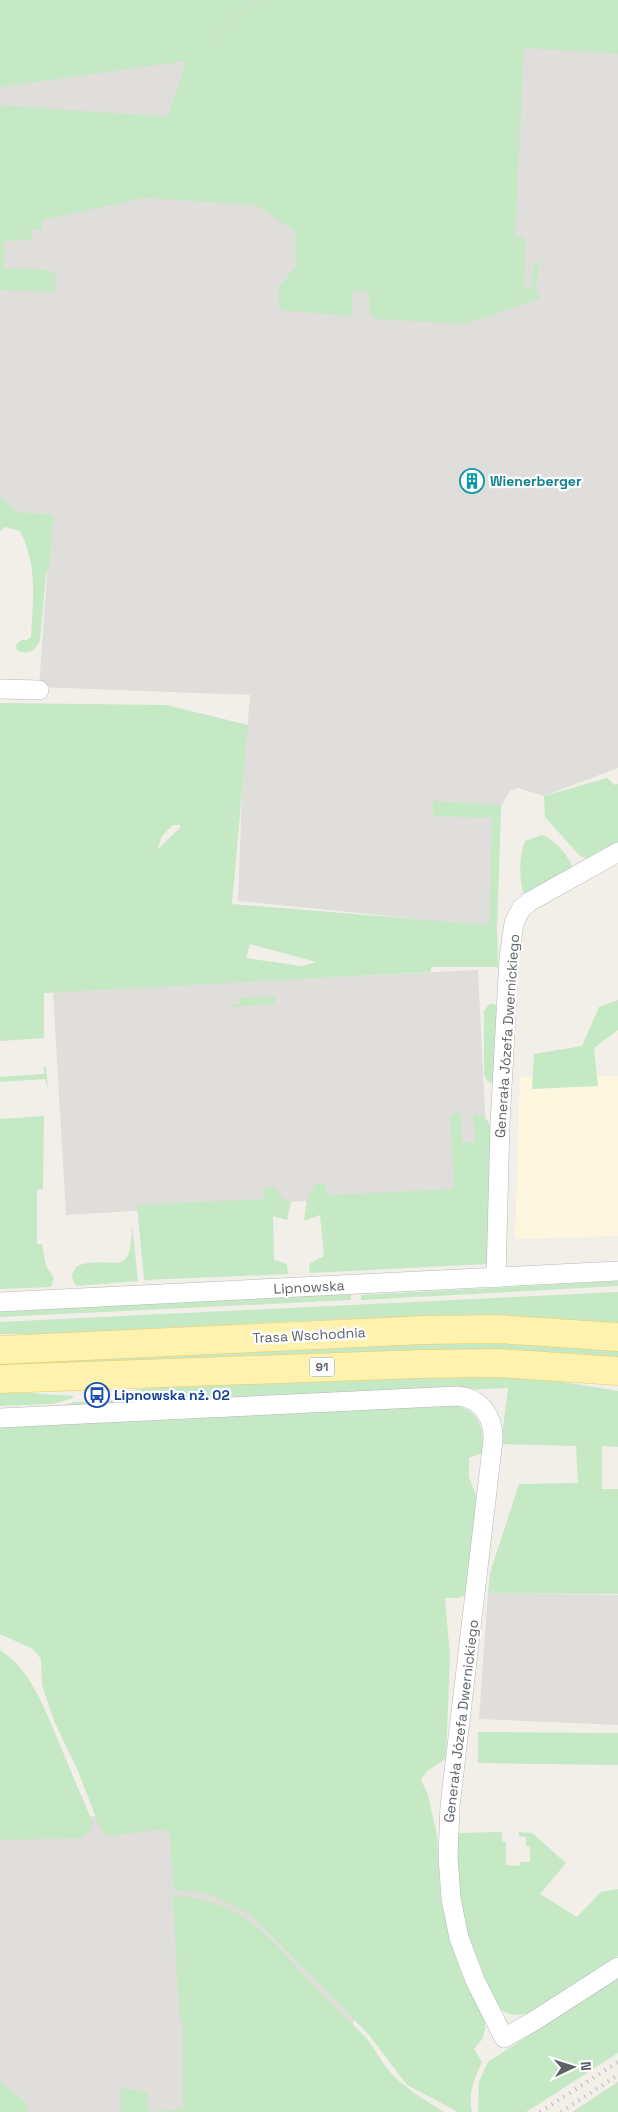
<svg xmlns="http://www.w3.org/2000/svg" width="618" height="2112" font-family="'Space Grotesk',sans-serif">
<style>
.commercial{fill:#fef7e0}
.industrial{fill:#e0deda}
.green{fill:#c5e8c5;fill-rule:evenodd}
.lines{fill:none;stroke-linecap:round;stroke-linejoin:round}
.street-casing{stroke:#b5b8bc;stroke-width:20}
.primary-casing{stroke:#f2c960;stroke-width:29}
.street{stroke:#fff;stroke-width:19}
.primary{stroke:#fff2af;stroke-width:28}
.rail{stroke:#b6b7b8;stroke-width:4;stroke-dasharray:1 6;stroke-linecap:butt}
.labels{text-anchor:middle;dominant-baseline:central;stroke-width:4.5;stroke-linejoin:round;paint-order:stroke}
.shield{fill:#fff;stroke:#8f9295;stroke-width:1}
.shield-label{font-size:12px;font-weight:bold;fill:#5f6368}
.culture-label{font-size:14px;font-weight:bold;fill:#0d838f;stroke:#fff;text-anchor:start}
.street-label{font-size:14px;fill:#5f6368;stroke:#fff}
.transit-label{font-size:14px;font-weight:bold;fill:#164399;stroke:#fff;text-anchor:start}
</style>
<rect width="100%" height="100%" fill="#f1efe8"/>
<path class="commercial" d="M618,1076V1236L515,1239L520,1077Z"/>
<path class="industrial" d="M0,0H618V768L544,796L518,788L510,791L501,806L497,927L238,901L242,792L250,695L39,687L51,516L18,512L0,498Z
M478,970L489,1190L66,1215L53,991Z
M488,1593L618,1595V1725L479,1719Z
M179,1809L361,1992L343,2063L269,2112H0V1824Z"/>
<path class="green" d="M0,0H255L209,41L257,0H618V54L524,48L515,234L526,239L524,288L531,290L533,268L541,256L535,288L541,299L463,324L376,319C366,312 370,303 369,292L353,291L352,316L279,310V287L296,266V232L256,205L144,198L42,220V229L32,230L31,240L4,241V268L49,270L57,275L54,292L0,290V105L168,117L186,61L0,87Z
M0,496L18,512L53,515L49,571L46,573L40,640C37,650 26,656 17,650L16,645L21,640H27L31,637C33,598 38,567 20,531L5,527L0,532Z
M0,703L166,705L248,725L232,904L489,925L492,818L433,816V801L501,805L497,927L498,967H431V972L44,993V1038L0,1041ZM173,825H180V828L157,850L162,836ZM250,944L316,962H317L301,966L246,958Z
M607,778L615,785L618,784V843L587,859L579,855L545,817L544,796Z
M542,835C554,839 569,856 573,868L526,893L523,892C519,875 519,857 525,841Z
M275,996V1004L231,1007V1005L239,1004V998Z
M618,1000V1030L594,1048L598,1086L532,1089L534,1054L582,1046L599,1007Z
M489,1004H494L497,1007L495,1084L488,1082L484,1074V1011Z
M44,1066H46L48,1089L45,1079L0,1082V1077L44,1074Z
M460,1111L463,1143L475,1142L473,1113L484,1116L493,1129L487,1264L310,1273L309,1264L324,1256L320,1215L304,1221L307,1198L316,1184H326V1195L454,1189L450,1116Z
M44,1116L43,1189L37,1190V1244H42L46,1266L54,1278L51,1287L0,1289V1119Z
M263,1187H274L284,1199L291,1202L287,1220L273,1216L274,1260L287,1264L288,1274L144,1280L137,1205L262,1199L264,1198Z
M132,1224L138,1281L77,1286L73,1281L72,1274L77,1266C112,1253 132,1284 132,1224Z
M618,1281V1286L361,1300V1295Z
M618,1292V1327L465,1319H343L46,1334H0V1322Z
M351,1294V1300L0,1317V1310Z
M361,1342H494L618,1349V1362L0,1371V1358Z
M509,1373L618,1391V1447L602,1446V1489H618V1594L488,1593L490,1573L519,1484L578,1483L576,1446L501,1444L508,1388L55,1407L75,1402L125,1400L126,1392L177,1382Z
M16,1392L73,1396V1398L53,1404L0,1406V1393Z
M454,1405C480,1411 485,1429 482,1453L469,1458V1477L477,1498L465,1595L458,1598H445L450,1656L446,1758L426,1772L421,1780L428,1795L437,1836L441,1901L451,1944L466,1984L485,2019V2029L483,2038L474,2049L482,2062C474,2079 468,2093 472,2112H458L407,2085L369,2035L251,1915L212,1895L194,1891L174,1890L169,1831L157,1830L108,1836L100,1828L78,1771L54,1721L42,1685L41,1659L33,1649L0,1634V1425Z
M0,1650C33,1671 46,1713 61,1747C71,1772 82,1798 93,1823L90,1831L81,1838L0,1840Z
M478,1732L618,1733V1765L478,1763Z
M502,1832V1841L506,1842V1865L520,1866V1862H530V1847L526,1846V1837L519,1836V1832L532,1833L566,1863L540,1894L577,1917L601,1892L618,1889V1956L528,2013C519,2015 511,2016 503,2011C482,1996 460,1916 457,1891C455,1872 456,1852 456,1833Z
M173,1895C242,1900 270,1937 313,1985C330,2004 350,2021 367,2039C375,2049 381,2061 389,2071C404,2088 425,2100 444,2112H121L120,2088L147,2092L149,2112L183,2109V2024L179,2016Z
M618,1978V2053L526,2112H478L479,2082L488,2062Z
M0,2082L25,2102L29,2112H0Z
M618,2082V2112H572Z"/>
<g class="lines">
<defs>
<path id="street" d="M0,689L39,690
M496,1278L500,1124L509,958L514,923L521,909L529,902L618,852
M0,1302L618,1271
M0,1418L457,1396C481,1398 494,1417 493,1440L450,1806L448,1856L451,1898L459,1938L475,1980L504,2038L534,2021L618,1967"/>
<path id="primary" d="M0,1350L424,1330L498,1329L618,1337
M0,1379L419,1364L499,1363L618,1371"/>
</defs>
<use href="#street" class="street-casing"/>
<use href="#primary" class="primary-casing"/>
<use href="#street" class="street"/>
<use href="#primary" class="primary"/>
<path class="rail" d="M540,2112L618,2062
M561,2112L618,2075"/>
</g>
<defs>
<symbol id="building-ring" viewBox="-11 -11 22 22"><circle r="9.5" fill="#fff" stroke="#0f9aa8" stroke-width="1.5"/><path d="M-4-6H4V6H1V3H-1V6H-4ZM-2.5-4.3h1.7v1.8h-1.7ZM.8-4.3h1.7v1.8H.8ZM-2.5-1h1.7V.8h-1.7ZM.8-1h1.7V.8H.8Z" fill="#0f9aa8"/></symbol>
<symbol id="bus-ring" viewBox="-11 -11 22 22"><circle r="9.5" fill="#fff" stroke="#1a4fb4" stroke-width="1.5"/><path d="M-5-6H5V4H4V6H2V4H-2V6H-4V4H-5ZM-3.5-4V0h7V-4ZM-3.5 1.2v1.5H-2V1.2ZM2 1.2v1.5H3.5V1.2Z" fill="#1a4fb4"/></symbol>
</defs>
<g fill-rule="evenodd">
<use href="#building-ring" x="458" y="467" width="28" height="28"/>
<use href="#bus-ring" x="83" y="1381" width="28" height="28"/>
</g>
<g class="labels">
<rect class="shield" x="309.5" y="1357.5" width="25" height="19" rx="4"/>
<g class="shield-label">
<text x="322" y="1367">91</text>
</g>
<g class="culture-label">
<text x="490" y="481">Wienerberger</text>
</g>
<g class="street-label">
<text transform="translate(507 1036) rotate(-86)">Generała Józefa Dwernickiego</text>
<text transform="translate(309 1287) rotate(-3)">Lipnowska</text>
<text transform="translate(309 1335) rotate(-3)">Trasa Wschodnia</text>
<text transform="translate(461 1721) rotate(-83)">Generała Józefa Dwernickiego</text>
</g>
<g class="transit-label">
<text x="114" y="1395">Lipnowska nż. 02</text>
</g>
</g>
<g transform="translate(573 2067) rotate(86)" stroke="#ffffff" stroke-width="4" paint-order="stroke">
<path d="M0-4L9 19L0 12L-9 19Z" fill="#5f6368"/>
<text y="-8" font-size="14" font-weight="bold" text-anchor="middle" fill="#5f6368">N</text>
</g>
</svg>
